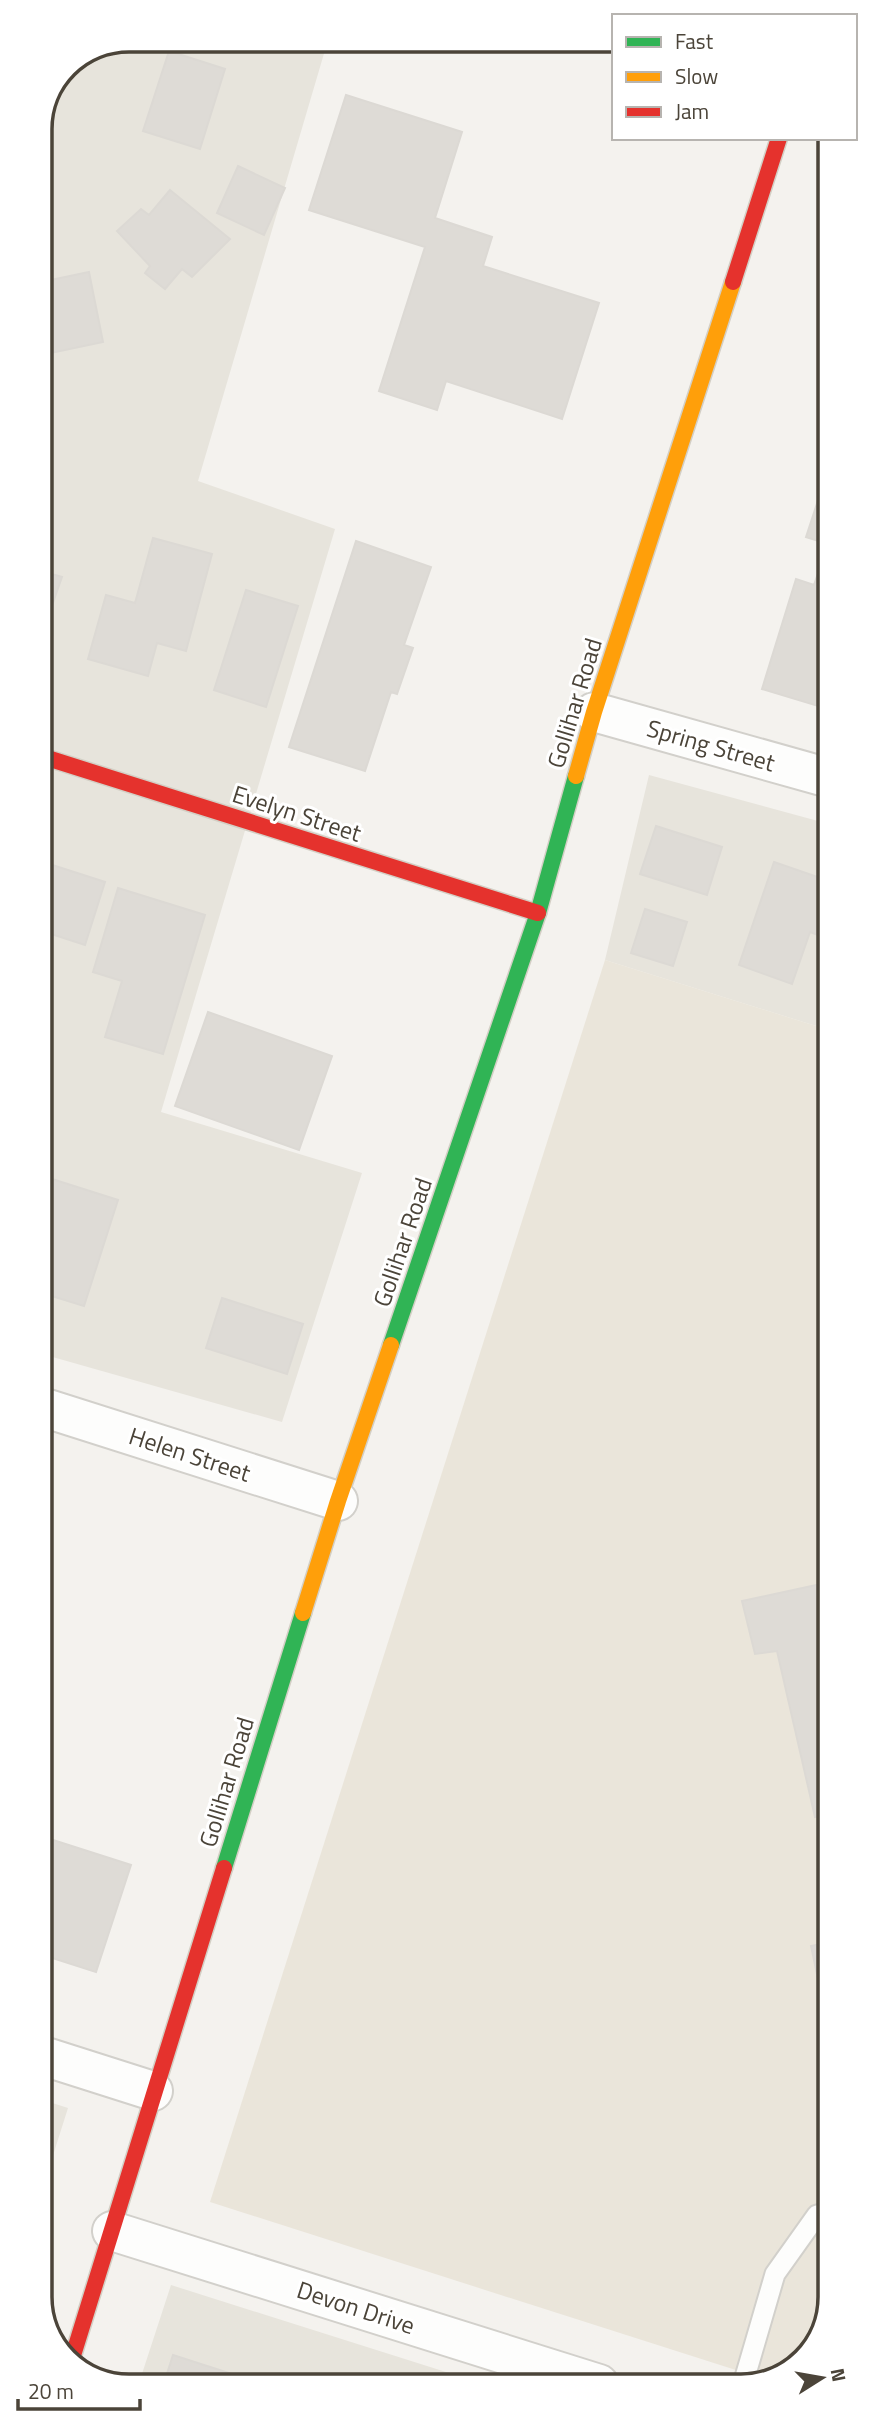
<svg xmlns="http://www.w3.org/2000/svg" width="871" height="2427" font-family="'Titillium Web',sans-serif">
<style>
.residential{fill:#e7e4dc}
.education{fill:#eae5da}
.building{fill:#dedbd6;stroke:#dcd9d4;stroke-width:2}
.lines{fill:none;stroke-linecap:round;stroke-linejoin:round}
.lane-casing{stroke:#d2d0cb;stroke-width:23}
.street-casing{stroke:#d2d0cb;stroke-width:42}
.fast-casing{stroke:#d3cfc5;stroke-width:19}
.slow-casing{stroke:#d3cfc5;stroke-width:19}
.jam-casing{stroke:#d3cfc5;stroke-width:19}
.lane{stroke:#fdfdfc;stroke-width:19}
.street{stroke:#fdfdfc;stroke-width:38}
.fast{stroke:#30b455;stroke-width:16}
.slow{stroke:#ff9f0a;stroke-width:16}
.jam{stroke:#e5322d;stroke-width:16}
.labels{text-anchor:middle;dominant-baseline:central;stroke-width:6;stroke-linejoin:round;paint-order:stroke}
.street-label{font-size:24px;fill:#4b4439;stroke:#fff}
.rim{fill:none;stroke:#4b4439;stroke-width:3.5}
</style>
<rect width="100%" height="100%" fill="#f4f2ee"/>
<path class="residential" d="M129,40H328L198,481L335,529L161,1112L362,1173L282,1422L42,1354L40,124L67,66Z
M649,775L829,824V1030L605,960Z
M43,2100L68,2108L43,2187Z
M171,2285L487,2385L138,2386Z"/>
<path class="education" d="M605,960L829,1030L831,2298L812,2352L770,2381L210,2202Z"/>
<path class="building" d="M169,51L225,69L200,149L143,131Z
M346,95L462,132L435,218L492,237L483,266L599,303L562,419L446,381L437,410L379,391L425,247L309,210Z
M238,166L285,188L264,235L217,213Z
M170,190L230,239L192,277L182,269L165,289L145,273L150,266L117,231L141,209L149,215Z
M89,272L103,342L41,355V282Z
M828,470V544L806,537Z
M153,538L212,554L186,651L157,643L148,676L88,659L106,595L135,603Z
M356,541L431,567L404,645L413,648L397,694L391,692L365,771L289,747Z
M828,544V709L762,689L796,579L814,585Z
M41,571L62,577L41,637Z
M246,590L298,606L266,707L214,690Z
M656,826L722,847L707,895L640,874Z
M43,862L105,882L85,945L42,931Z
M774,862L829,881V939L810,932L792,984L739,965Z
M118,888L205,915L163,1054L105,1037L122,981L93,972Z
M645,909L687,922L673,966L631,953Z
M208,1012L332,1056L299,1150L175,1106Z
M52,1179L118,1200L84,1306L42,1293V1211Z
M222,1298L303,1324L287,1374L206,1348Z
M830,1582V1814L815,1817L777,1651L755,1654L742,1601Z
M53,1840L131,1865L96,1972L43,1955V1858L47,1859Z
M830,1942V2035L811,1946Z
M173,2355L241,2377L238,2386H163Z"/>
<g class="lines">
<defs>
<path id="lane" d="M743,2384L775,2274L817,2215L831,2212"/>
<path id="street" d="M594,712L829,778
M42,1407L338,1501
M43,2056L153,2091
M112,2231L599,2384"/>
<path id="fast" d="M391,1345L538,913L576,776
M224,1868L303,1613"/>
<path id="slow" d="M576,776L594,712L733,282
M303,1613L338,1501L391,1345"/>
<path id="jam" d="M733,282L779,138
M41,756L538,913
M71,2362L224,1868"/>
</defs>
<use href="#lane" class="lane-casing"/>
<use href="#street" class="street-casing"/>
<use href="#fast" class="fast-casing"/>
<use href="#slow" class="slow-casing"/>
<use href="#jam" class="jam-casing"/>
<use href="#lane" class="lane"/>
<use href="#street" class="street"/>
<use href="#fast" class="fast"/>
<use href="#slow" class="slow"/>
<use href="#jam" class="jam"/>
</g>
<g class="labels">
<g class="street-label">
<text transform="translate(574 703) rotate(-73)">Gollihar Road</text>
<text transform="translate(711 745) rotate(16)">Spring Street</text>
<text transform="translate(297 813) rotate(18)">Evelyn Street</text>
<text transform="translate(402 1242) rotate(-71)">Gollihar Road</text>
<text transform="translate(190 1454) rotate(18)">Helen Street</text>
<text transform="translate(226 1782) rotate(-73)">Gollihar Road</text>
<text transform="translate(356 2307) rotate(18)">Devon Drive</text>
</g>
</g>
<path d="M0 0H871V2427H0ZM129 52H741A77 77 0 0 1 818 129V2297A77 77 0 0 1 741 2374H129A77 77 0 0 1 52 2297V129A77 77 0 0 1 129 52Z" fill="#fff" fill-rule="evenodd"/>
<path class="rim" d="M129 52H741A77 77 0 0 1 818 129V2297A77 77 0 0 1 741 2374H129A77 77 0 0 1 52 2297V129A77 77 0 0 1 129 52Z"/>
<rect x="612" y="14" width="245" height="126" fill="#ffffff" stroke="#b7b4b0" stroke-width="2"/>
<rect x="626" y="37" width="35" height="10" fill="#30b455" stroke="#b7b4b0" stroke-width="2"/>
<text x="675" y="49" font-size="21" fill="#4b4439">Fast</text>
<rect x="626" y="72" width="35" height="10" fill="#ff9f0a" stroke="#b7b4b0" stroke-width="2"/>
<text x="675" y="84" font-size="21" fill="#4b4439">Slow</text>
<rect x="626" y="107" width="35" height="10" fill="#e5322d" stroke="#b7b4b0" stroke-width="2"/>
<text x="675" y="119" font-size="21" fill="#4b4439">Jam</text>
<g transform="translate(822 2378) rotate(79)" stroke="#ffffff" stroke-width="5" paint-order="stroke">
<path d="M0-5L12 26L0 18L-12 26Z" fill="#4b4439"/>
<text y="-10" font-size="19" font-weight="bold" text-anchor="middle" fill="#4b4439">N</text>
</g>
<path d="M18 2399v10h122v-10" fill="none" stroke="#4b4439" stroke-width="3.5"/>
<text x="28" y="2399" font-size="21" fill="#4b4439" stroke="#ffffff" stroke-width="5" paint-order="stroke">20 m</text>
</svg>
